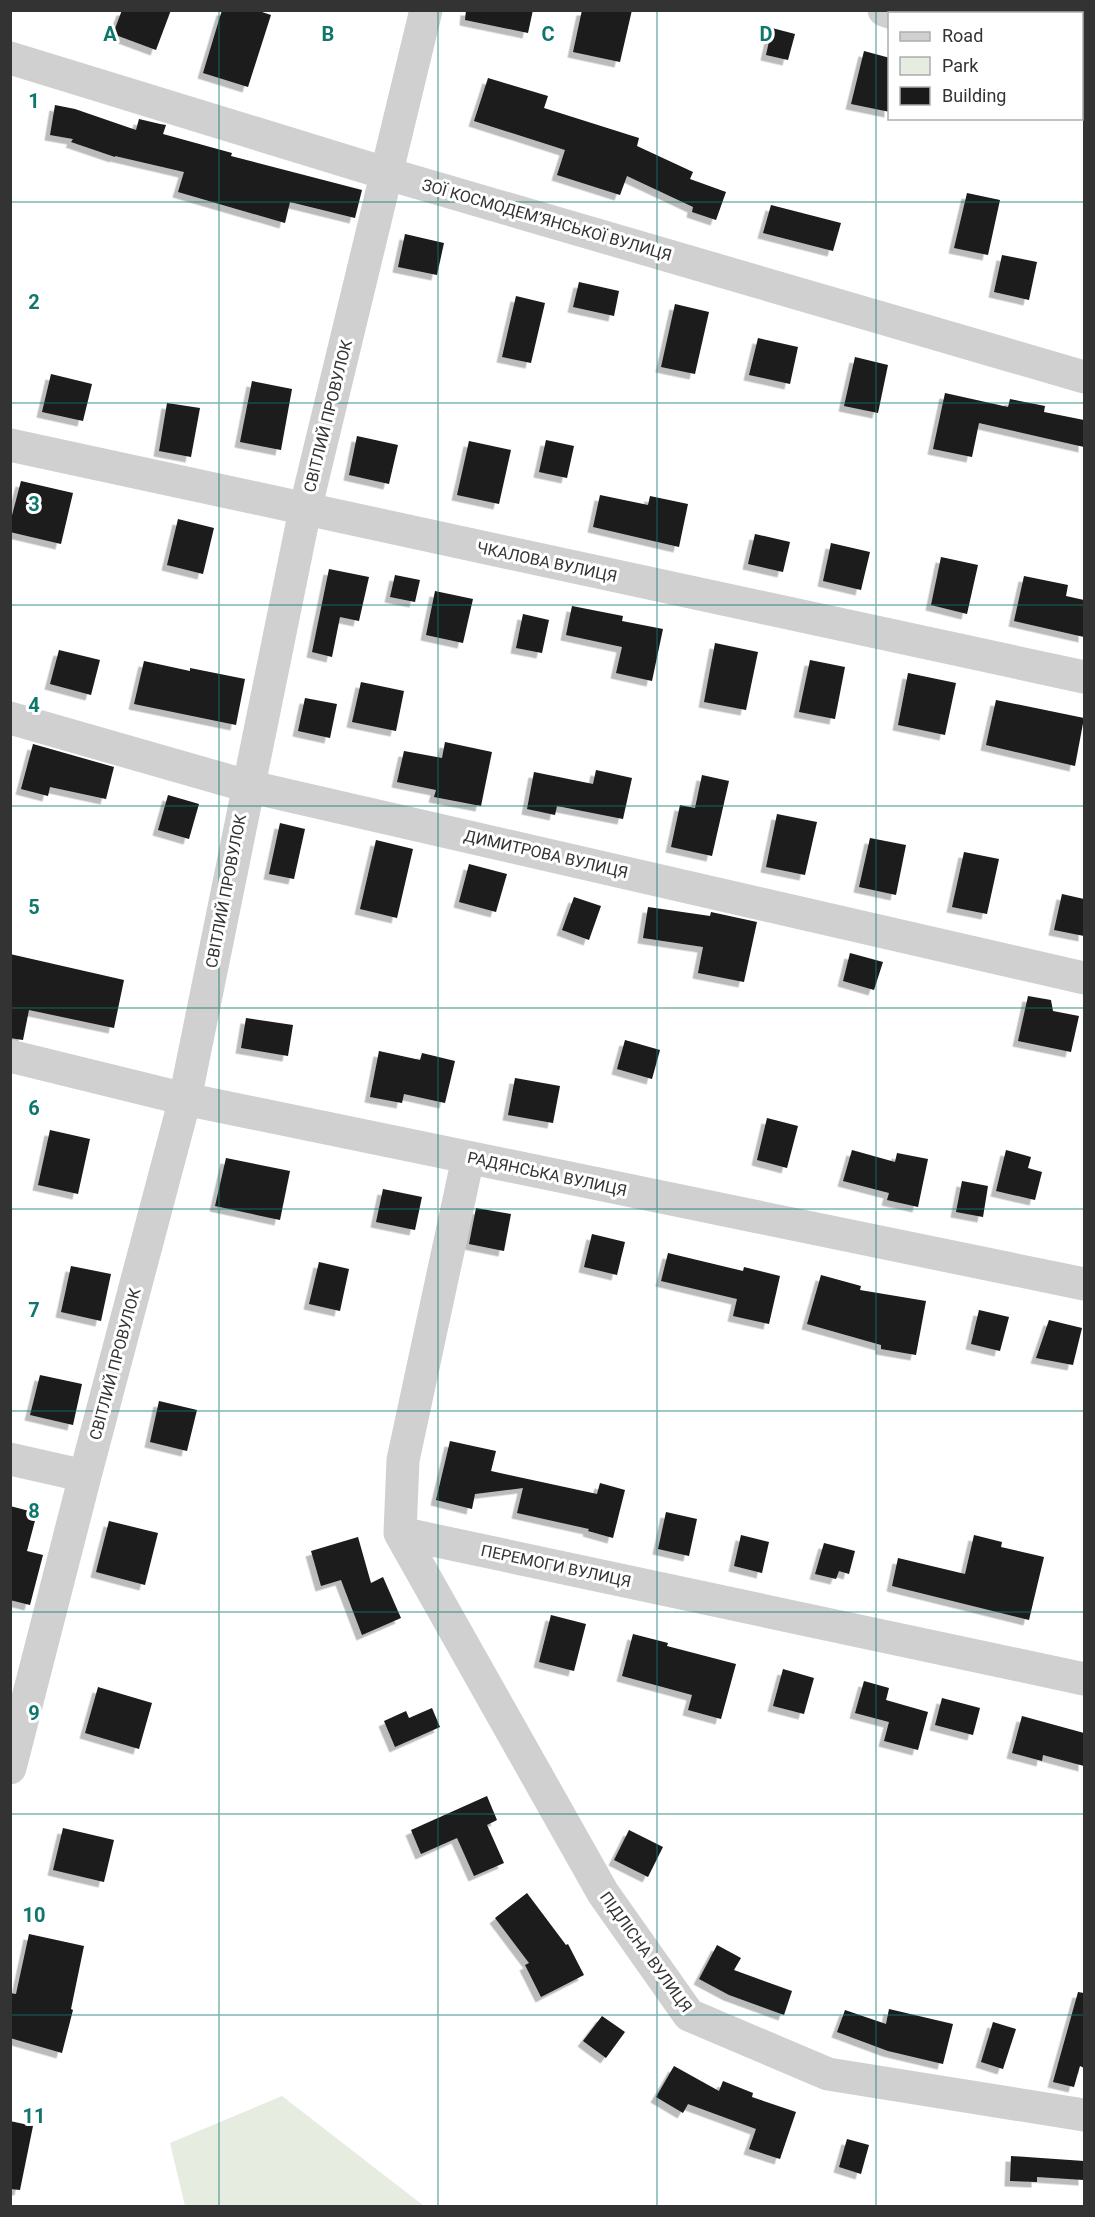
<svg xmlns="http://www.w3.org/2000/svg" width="1095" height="2217" font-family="Roboto,sans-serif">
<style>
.green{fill:#e6ecdf}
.building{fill:#1a1a1a;filter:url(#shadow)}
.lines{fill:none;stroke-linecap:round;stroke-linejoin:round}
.minor{stroke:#d0d0d0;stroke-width:33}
.grid{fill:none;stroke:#0f766e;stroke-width:1.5;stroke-opacity:0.55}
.labels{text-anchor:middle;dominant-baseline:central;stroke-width:6;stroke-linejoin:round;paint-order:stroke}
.street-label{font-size:16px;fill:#333;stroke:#fff}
.grid-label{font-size:20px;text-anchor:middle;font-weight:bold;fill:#0f766e;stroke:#fff;stroke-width:6;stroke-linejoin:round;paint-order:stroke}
</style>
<defs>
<filter id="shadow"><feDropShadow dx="-5.5" dy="5.5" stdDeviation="0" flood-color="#0004"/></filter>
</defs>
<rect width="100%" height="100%" fill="#fff"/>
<path class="green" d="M282,2096L424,2206H185L170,2143Z"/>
<path class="building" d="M122,10H171L156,50L113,34Z
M222,10H256L271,15L248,87L203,73Z
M466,10H533L528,33L465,20Z
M582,10H632L620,62L573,52Z
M772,28L795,34L788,60L766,55Z
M864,51L890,58V112L851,104Z
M488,78L548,96L544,108L639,138L637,146L693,172L690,179L726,192L716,220L692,212L693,207L627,176L620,195L557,175L565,150L474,121Z
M55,105L75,109L136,130L139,119L160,124L166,125L163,134L232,153L231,156L362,190L355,218L290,202L285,223L178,192L184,172L115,156V157L71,142L73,139L50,135Z
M967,193L1000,200L988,255L954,248Z
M771,205L841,223L833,251L763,233Z
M405,234L444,243L437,275L398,267Z
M1002,255L1037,262L1029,300L994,292Z
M579,282L619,291L614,316L573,307Z
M516,296L545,303L531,363L502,357Z
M675,304L709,312L695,374L661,367Z
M758,338L798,347L790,384L749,375Z
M855,357L888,365L878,413L844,406Z
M51,374L92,384L83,421L42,412Z
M252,381L292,389L281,450L240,442Z
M945,393L1008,407L1010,399L1045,406L1044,412L1084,420V447L979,423L972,457L933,449Z
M167,403L200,408L191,457L159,451Z
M357,436L398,445L389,484L349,475Z
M546,440L574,446L567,478L539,472Z
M469,441L511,450L499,504L457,495Z
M21,481L73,493L61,544L10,532V523Z
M600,495L648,505L650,496L688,504L679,547L593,527Z
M178,519L214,528L203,574L167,565Z
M755,534L790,542L783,572L748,564Z
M831,543L870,552L861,590L823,581Z
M941,557L978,565L967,614L931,605Z
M329,569L369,577L359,621L340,617L332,657L312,652Z
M395,575L420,580L415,602L390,597Z
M1024,576L1068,585L1066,596L1084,600V637L1014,621Z
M435,591L473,599L463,643L426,635Z
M572,606L623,616L622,621L663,629L652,681L616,673L622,647L566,635Z
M523,614L549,620L542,653L516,648Z
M715,643L758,652L746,710L704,702Z
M59,650L100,660L91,695L50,684Z
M810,660L845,667L835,719L799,712Z
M144,661L190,671V668L245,679L236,725L134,704Z
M908,673L956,683L945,735L898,725Z
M361,682L404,691L396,731L352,722Z
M305,698L337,704L330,738L298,731Z
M996,700L1084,718L1075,766L986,745Z
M445,742L492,752L481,806L434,797L436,790L397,782L404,751L442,758Z
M33,744L114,767L106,799L50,787L48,796L21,789Z
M596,770L632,778L623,819L557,806L555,815L527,809L534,772L593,784Z
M702,775L729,781L712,856L671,847L680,805L695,808Z
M168,795L199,804L189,839L158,830Z
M777,814L817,822L805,875L766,867Z
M280,823L305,829L294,879L269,874Z
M870,838L906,845L896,895L859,887Z
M376,840L413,849L397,918L360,909Z
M964,852L999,859L987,914L952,907Z
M469,864L507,874L496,912L459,902Z
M1062,894L1084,899V936L1054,930Z
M574,897L601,906L589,940L562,930Z
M648,907L710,916L711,912L757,922L744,982L698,973L703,947L643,938Z
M850,953L883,962L874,990L843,981Z
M10,954L124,980L114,1028L29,1010L23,1040L10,1038Z
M1028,996L1051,1000L1053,1011L1079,1016L1071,1052L1018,1041Z
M246,1018L293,1025L288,1056L241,1048Z
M625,1040L660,1050L652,1079L617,1069Z
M379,1051L420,1060L422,1053L455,1061L445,1103L404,1094L402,1103L370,1097Z
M515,1078L560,1086L553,1123L508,1115Z
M767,1118L798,1126L787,1168L757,1160Z
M50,1130L90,1139L78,1194L38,1185Z
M852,1150L895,1162L897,1153L928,1159L918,1207L887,1200L889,1193L843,1181Z
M1006,1150L1031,1157L1028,1168L1042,1172L1035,1200L996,1191Z
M226,1158L290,1171L280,1220L215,1206Z
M962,1181L988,1186L983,1217L956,1212Z
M383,1189L422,1197L415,1230L376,1222Z
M476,1208L511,1214L504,1251L469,1244Z
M592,1234L625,1242L617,1275L584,1267Z
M668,1253L743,1271L744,1267L780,1276L769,1324L733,1316L737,1299L661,1281Z
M319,1262L349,1269L340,1311L309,1304Z
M71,1266L111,1274L101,1321L61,1312Z
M821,1275L861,1286L860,1290L926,1301L916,1355L881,1349V1345L807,1324Z
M979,1310L1009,1317L1000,1351L971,1344Z
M1049,1320L1082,1328L1073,1365L1036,1358Z
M40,1375L82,1384L73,1425L30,1415Z
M159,1401L197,1410L187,1451L150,1442Z
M450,1441L496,1451L491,1471L597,1494L600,1483L625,1490L613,1538L588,1531L589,1529L517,1513L523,1488L475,1494L472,1509L436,1500Z
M10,1506L37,1513L27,1551L43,1555L30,1605L10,1600Z
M666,1512L697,1519L689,1556L658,1549Z
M109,1521L158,1533L145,1585L96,1572Z
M741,1535L769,1542L762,1573L734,1566Z
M974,1535L1002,1542L1001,1547L1044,1557L1029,1620L892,1586L898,1558L965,1574Z
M358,1537L371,1583L383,1577L401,1618L362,1635L341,1580L321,1586L311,1551Z
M824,1543L855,1551L849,1574L839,1571L836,1579L815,1574Z
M551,1615L586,1624L574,1671L539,1662Z
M633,1634L668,1643L667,1646L736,1664L721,1719L688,1710L692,1695L622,1676Z
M783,1669L814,1678L804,1714L773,1706Z
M864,1681L889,1688L886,1700L928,1712L918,1750L884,1741L889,1722L855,1713Z
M98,1687L152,1703L139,1749L85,1733Z
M942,1698L980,1708L973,1735L935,1725Z
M432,1708L440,1727L395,1747L384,1721L406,1711L409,1718Z
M1022,1716L1084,1733V1766L1043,1755L1042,1761L1012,1753Z
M487,1796L497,1820L487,1825L504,1863L474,1876L457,1838L421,1854L411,1830Z
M63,1828L114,1840L104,1882L53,1870Z
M629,1830L663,1847L648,1877L614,1860Z
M527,1893L566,1945L568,1944L584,1975L541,1997L525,1965L529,1963L495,1918Z
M29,1934L84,1946L71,2009L73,2010L62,2053L10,2038V1993L16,1994Z
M717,1945L741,1958L734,1970L792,1991L784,2015L729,1995L699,1979Z
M1078,1992L1084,1993V2068L1080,2066L1074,2087L1053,2082Z
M889,2009L953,2024L943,2064L888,2051L837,2032L845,2010L886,2024Z
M602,2016L625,2032L606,2058L583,2041Z
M993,2022L1016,2029L1003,2069L981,2062Z
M674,2066L719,2091L723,2081L753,2093L752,2097L796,2112L780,2159L749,2149L756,2129L688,2104L683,2113L656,2097Z
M10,2121L33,2126L20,2190L10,2189Z
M847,2139L869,2145L861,2174L839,2167Z
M1011,2156L1084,2161V2180L1037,2177V2182L1010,2181Z"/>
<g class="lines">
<path class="minor" d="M884,10L896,14
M10,58L388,174L1084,377
M1082,58L1084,59
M10,445L1084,677
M10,718L247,786L1084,978
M10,1056L185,1099L1084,1284
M468,1158L403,1460L400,1533L1084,1679
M10,1459L85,1476
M400,1533L603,1893L689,2015L828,2074L1084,2115
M10,1768L85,1476L185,1099L305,510L426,10"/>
</g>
<path class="grid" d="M219,10V2206M438,10V2206M657,10V2206M876,10V2206M10,202H1084M10,403H1084M10,605H1084M10,806H1084M10,1008H1084M10,1209H1084M10,1411H1084M10,1612H1084M10,1814H1084M10,2015H1084"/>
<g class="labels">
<g class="street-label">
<text transform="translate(547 220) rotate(16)">ЗОЇ КОСМОДЕМ’ЯНСЬКОЇ ВУЛИЦЯ</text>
<text transform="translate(328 416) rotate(-76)">СВІТЛИЙ ПРОВУЛОК</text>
<text transform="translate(547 562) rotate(12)">ЧКАЛОВА ВУЛИЦЯ</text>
<text transform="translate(546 854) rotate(13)">ДИМИТРОВА ВУЛИЦЯ</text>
<text transform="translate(226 891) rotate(-79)">СВІТЛИЙ ПРОВУЛОК</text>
<text transform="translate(547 1174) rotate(12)">РАДЯНСЬКА ВУЛИЦЯ</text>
<text transform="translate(115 1364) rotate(-75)">СВІТЛИЙ ПРОВУЛОК</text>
<text transform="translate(556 1566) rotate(12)">ПЕРЕМОГИ ВУЛИЦЯ</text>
<text transform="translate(646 1952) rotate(54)">ПІДЛІСНА ВУЛИЦЯ</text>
</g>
</g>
<g class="grid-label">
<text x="110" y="41">A</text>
<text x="328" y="41">B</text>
<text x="548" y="41">C</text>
<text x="766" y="41">D</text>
<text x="34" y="108">1</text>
<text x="34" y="309">2</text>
<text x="34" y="511">3</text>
<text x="34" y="712">4</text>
<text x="34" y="914">5</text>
<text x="34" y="1115">6</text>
<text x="34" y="1317">7</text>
<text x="34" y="1518">8</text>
<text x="34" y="1720">9</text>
<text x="34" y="1922">10</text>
<text x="34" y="2123">11</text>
</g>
<rect width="1095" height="2217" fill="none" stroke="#333333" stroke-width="24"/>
<rect x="888" y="12" width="195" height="108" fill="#ffffff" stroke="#adadad" stroke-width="1.5"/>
<rect x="900" y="32" width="30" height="9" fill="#d0d0d0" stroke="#adadad" stroke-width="1.5"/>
<text x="942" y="42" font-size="18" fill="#333333">Road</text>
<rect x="900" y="57" width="30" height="18" fill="#e6ecdf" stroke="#adadad" stroke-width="1.5"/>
<text x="942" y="72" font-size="18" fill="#333333">Park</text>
<rect x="900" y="87" width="30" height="18" fill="#1a1a1a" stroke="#adadad" stroke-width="1.5"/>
<text x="942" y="102" font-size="18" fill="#333333">Building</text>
</svg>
